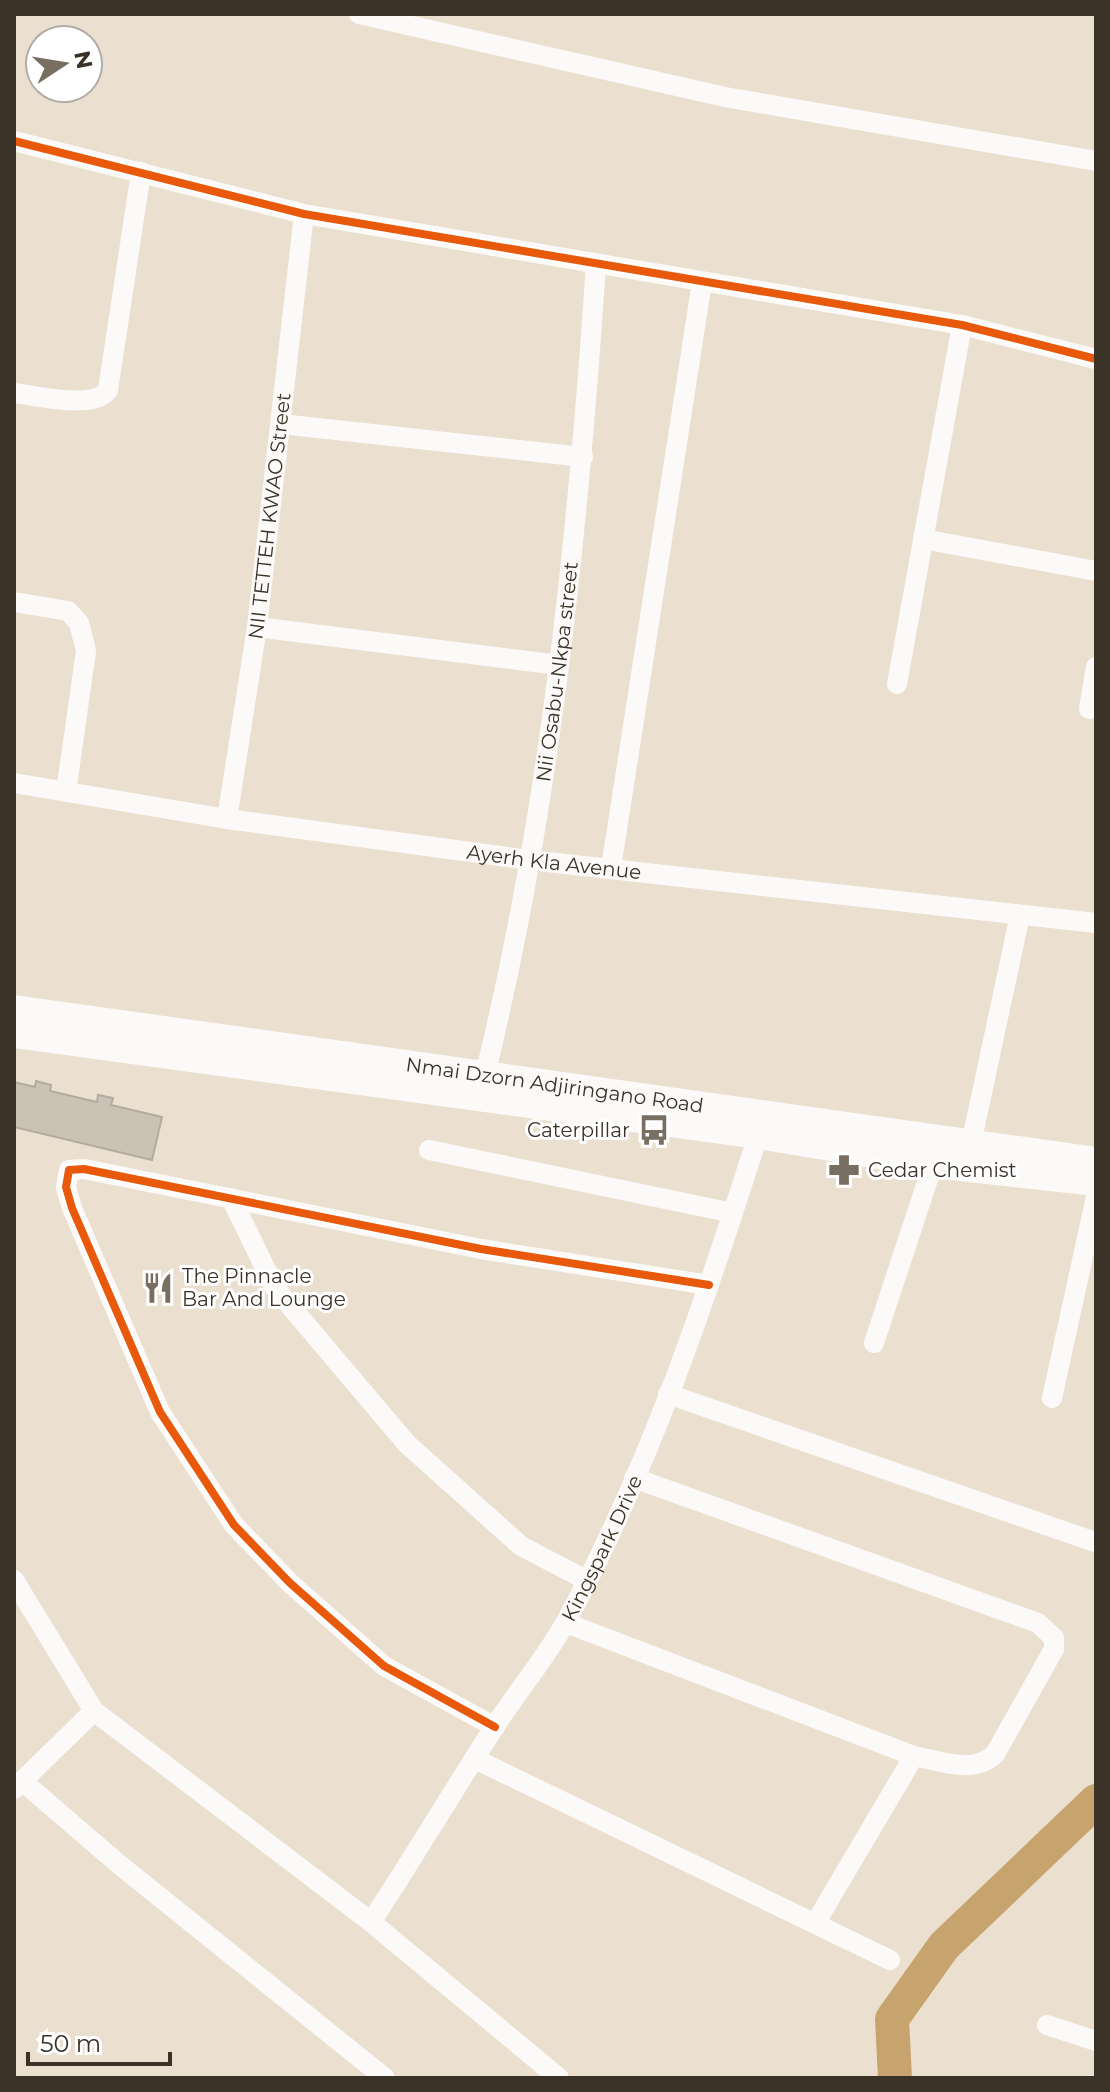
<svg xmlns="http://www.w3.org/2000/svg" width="1110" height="2092" font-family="Montserrat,sans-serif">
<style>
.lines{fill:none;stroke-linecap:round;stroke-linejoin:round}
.river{stroke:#c7a46e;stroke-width:34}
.building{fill:#cbc2b6;stroke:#b3ab9f;stroke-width:2}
.street{stroke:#fcfaf8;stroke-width:20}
.secondary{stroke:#fcfaf8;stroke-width:28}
.cycleway-casing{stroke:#fff;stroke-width:13}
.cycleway{stroke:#e8590c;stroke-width:8}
.labels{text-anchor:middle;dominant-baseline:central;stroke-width:6;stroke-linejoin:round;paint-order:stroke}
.street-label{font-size:20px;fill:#3a3227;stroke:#fff}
.poi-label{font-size:20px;fill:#3a3227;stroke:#fff;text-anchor:start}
</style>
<rect width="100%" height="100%" fill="#ebe0d0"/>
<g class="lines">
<path class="river" d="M895,2078L892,2019L944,1946L1096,1801"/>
</g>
<path class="building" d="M36,1081L51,1085L50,1091L97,1102L98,1095L113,1098L111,1105L162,1117L152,1160L14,1127V1082L35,1087Z"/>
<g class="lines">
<g class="street">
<path d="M359,14L725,97L1096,161"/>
<path d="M14,141L304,214L962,325L1096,359"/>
<path d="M14,393C37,396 94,410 108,390L141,172"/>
<path d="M281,424L583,457"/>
<path d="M923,539L1096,571"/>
<path d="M14,602L68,611L79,623L86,651L66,792"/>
<path d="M257,627L559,665"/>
<path d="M897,684L962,325"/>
<path d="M1089,709L1096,667"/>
<path id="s1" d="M14,783L227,819L529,860L1096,923"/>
<path id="s2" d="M227,819L257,627L304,214"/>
<path d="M611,868L702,282"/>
<path id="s3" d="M485,1075C550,810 578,536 596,264"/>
<path d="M971,1144L1020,915"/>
<path d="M429,1150L733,1213"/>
<path d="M231,1198L275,1288L407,1444L521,1546L588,1581"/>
<path d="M874,1343L933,1164"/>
<path d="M668,1394L1095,1542"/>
<path d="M1052,1398L1096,1197"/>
<path d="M14,1580L94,1711L371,1922L559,2078"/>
<path d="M566,1623L914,1756C941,1761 973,1775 995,1754L1054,1649V1638L1038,1623L634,1478"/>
<path d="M495,1727L384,1666L290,1583L234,1525L160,1412L72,1208L66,1187L69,1170L84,1169L481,1249L709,1285"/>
<path d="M477,1760L890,1960"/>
<path d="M22,1781L121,1866L385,2078"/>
<path d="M14,1789L94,1711"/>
<path id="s4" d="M371,1922C414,1857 454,1789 497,1723C520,1688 548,1655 568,1618C650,1466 706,1299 758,1135"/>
<path d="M816,1922L914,1756"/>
<path d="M1047,2025L1096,2041"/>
</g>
<g class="secondary">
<path id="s5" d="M14,1009L1096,1161"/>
<path d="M14,1034L758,1135L933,1164L1096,1182"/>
</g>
<defs>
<path id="cycleway" d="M14,141L304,214L962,325L1096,359
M495,1727L384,1666L290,1583L234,1525L160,1412L72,1208L66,1187L69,1170L84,1169L481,1249L709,1285"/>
</defs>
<use href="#cycleway" class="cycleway-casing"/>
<use href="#cycleway" class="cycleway"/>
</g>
<defs>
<symbol id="bus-bare" viewBox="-9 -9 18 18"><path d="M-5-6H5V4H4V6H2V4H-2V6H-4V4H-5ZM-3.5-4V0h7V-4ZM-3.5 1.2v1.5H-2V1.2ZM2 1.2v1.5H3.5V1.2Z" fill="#786f62" stroke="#fff" stroke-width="2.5" paint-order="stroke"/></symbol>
<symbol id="pharmacy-bare" viewBox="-9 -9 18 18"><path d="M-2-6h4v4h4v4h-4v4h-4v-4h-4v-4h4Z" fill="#786f62" stroke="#fff" stroke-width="2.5" paint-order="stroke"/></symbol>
<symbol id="restaurant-bare" viewBox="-9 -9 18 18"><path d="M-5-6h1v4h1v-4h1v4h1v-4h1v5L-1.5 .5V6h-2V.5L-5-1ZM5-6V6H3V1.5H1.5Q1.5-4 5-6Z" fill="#786f62" stroke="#fff" stroke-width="2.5" paint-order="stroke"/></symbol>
</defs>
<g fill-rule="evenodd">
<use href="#bus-bare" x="632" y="1108" width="44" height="44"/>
<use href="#pharmacy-bare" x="822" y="1148" width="44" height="44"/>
<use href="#restaurant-bare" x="136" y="1266" width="44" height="44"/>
</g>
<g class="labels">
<g class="street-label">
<text stroke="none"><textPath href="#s2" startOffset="306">NII TETTEH KWAO Street</textPath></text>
<text stroke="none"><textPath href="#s3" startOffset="410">Nii Osabu-Nkpa street</textPath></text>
<text stroke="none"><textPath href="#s1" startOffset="546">Ayerh Kla Avenue</textPath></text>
<text stroke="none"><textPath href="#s5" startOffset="546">Nmai Dzorn Adjiringano Road</textPath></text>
<text stroke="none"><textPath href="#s4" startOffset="440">Kingspark Drive</textPath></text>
</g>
<g class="poi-label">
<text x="630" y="1130" text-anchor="end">Caterpillar</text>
<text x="868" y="1170">Cedar Chemist</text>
<text x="182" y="1276">The Pinnacle<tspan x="182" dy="23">Bar And Lounge</tspan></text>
</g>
</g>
<rect width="1110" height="2092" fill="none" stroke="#3a3227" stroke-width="32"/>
<g transform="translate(64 64) rotate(78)"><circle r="38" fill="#ffffff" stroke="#b0ada9" stroke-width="2"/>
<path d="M0-6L14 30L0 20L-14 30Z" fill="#786f62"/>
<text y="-12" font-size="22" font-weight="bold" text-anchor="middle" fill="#3a3227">N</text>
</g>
<path d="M28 2052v12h142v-12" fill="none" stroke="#3a3227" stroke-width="4"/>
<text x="40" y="2052" font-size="24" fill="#3a3227" stroke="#ffffff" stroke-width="6" paint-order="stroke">50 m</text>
</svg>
